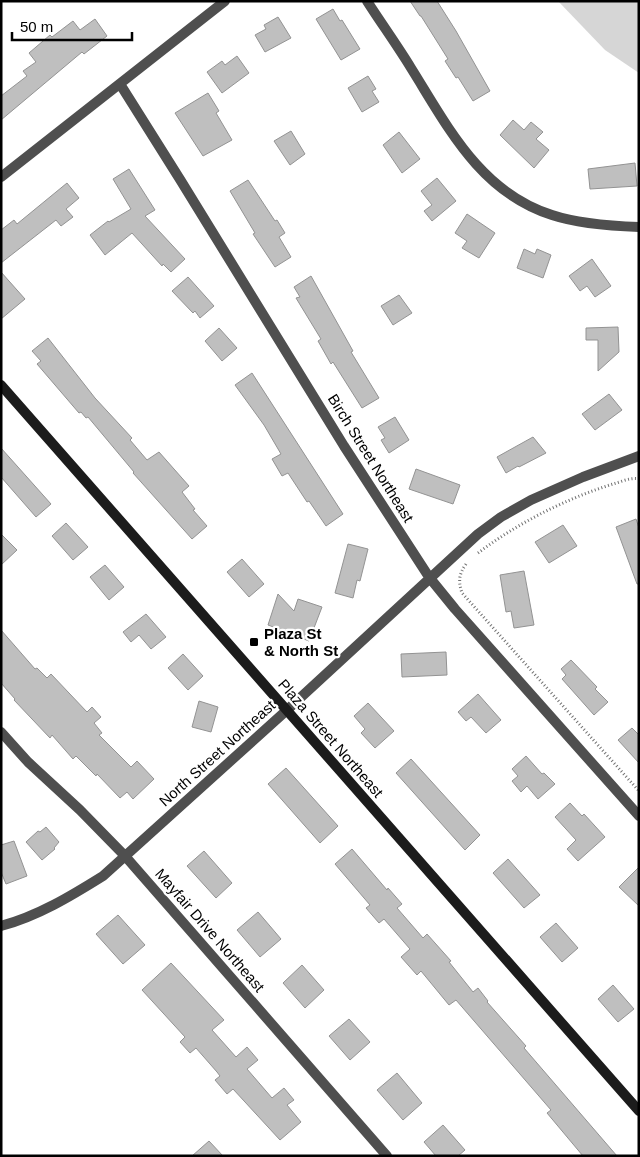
<svg xmlns="http://www.w3.org/2000/svg" width="640" height="1157" font-family="Arial,sans-serif">
<style>
.green{fill:#d6d6d6}
.building{fill:#bfbfbf;stroke:#939393}
.lines{fill:none;stroke-linecap:round;stroke-linejoin:round}
.path{stroke:#717171;stroke-width:3;stroke-dasharray:1 2.5;stroke-linecap:butt}
.minor{stroke:#4f4f4f;stroke-width:10}
.secondary{stroke:#1c1c1c;stroke-width:10}
.poi-dot{fill:#000;stroke:#fff;stroke-width:2}
.labels{text-anchor:middle;dominant-baseline:central;stroke-width:4.5;stroke-linejoin:round;paint-order:stroke}
.street-label{font-size:15px;fill:#000;stroke:#fff}
.poi-label{font-size:15px;font-weight:bold;fill:#000;stroke:#fff;text-anchor:start}
</style>
<rect width="100%" height="100%" fill="#fff"/>
<path class="green" d="M558,1H639V73L605,50Z"/>
<path class="building" d="M410,1H437L456,31L490,91L473,101L458,77L456,78L445,61L448,59L421,16H420Z
M333,9L340,21L342,20L360,49L341,60L316,19Z
M278,17L291,38L265,52L255,35L266,29L264,25Z
M95,19L107,36L84,54L82,52L1,120V96L27,76L23,71L36,62L29,53L50,35L52,37L73,21L80,30Z
M237,56L249,73L222,93L207,72L222,61L225,65Z
M368,76L376,89L372,91L379,102L362,112L348,88Z
M208,93L219,111L216,113L232,140L203,156L175,113Z
M513,120L524,130L531,122L543,132L536,139L549,150L534,168L500,135Z
M291,131L305,154L290,165L274,141Z
M399,132L420,159L402,173L383,145Z
M635,163L637,186L590,189L588,169Z
M129,169L155,210L145,216L185,259L171,272L163,264L162,266L132,233L105,255L90,235L108,221L109,222L131,209L113,179Z
M437,178L456,201L432,221L424,211L432,205L421,191Z
M248,180L275,221L277,220L285,233L279,237L291,257L275,267L253,234L255,233L230,191Z
M67,183L79,198L66,209L73,217L61,226L56,220L1,263V230L14,220L17,224Z
M467,214L495,233L479,258L462,248L467,241L455,233Z
M524,249L535,254L537,249L551,255L543,278L517,268Z
M592,259L611,286L595,297L587,286L580,291L569,276Z
M1,272L25,299L1,319Z
M311,276L353,351L351,352L379,398L362,408L333,362L331,364L318,341L321,339L296,298L300,297L294,287Z
M188,277L214,306L200,318L195,311L193,313L172,291Z
M399,295L412,313L393,325L381,306Z
M618,327L619,352L598,371V340H586V328Z
M219,328L237,348L222,361L205,341Z
M48,338L95,398L132,438L130,440L147,460L159,452L189,486L182,492L195,509L193,510L207,526L192,539L133,473L134,472L88,417L86,418L81,412L79,413L37,364L41,361L32,351Z
M252,373L343,514L326,526L309,501L307,502L288,473L282,476L272,459L281,454L264,425L235,385Z
M609,394L622,410L595,430L582,414Z
M395,417L409,440L389,453L381,440L385,438L378,427Z
M533,437L546,453L519,467L518,466L506,473L497,457Z
M1,448L51,504L36,517L1,477Z
M416,469L460,485L453,504L409,489Z
M636,519L639,528V584H637L616,527Z
M66,523L88,547L73,560L52,536Z
M563,525L577,546L549,563L535,542Z
M1,534L17,550L1,565Z
M348,544L368,549L360,581L357,580L353,598L335,593Z
M242,559L264,584L249,597L227,572Z
M105,565L124,587L109,600L90,577Z
M524,571L534,625L514,628L511,611L506,612L500,575Z
M278,594L294,611L298,599L322,607L309,641L268,625Z
M146,614L166,637L151,649L139,635L131,642L123,632Z
M1,630L35,669L37,668L47,678L51,674L87,712L92,707L101,717L94,723L102,733L99,735L131,767L137,761L154,779L133,799L127,792L120,798L97,774L96,776L76,756L73,759L52,735L50,738L14,700L15,699L1,683Z
M446,652L447,675L402,677L401,654Z
M183,654L203,676L188,690L168,668Z
M571,660L597,687L595,689L608,702L594,715L562,679L566,675L561,669Z
M478,694L501,720L486,733L471,717L466,721L458,712Z
M199,701L218,707L211,732L192,727Z
M368,703L394,731L375,748L361,733L365,729L354,716Z
M632,728L639,735V763L618,740Z
M526,756L542,774L544,773L555,784L538,799L527,786L521,792L512,781L518,776L512,769Z
M411,759L480,835L465,850L396,773Z
M286,768L338,826L320,843L268,784Z
M570,803L582,816L584,814L605,837L578,861L567,849L576,840L555,817Z
M46,827L59,842L54,848L55,849L42,860L26,842L38,831L40,832Z
M14,841L27,876L6,884L1,872V845Z
M352,849L387,890L388,888L402,904L397,908L423,938L427,934L451,961L449,962L473,992L478,988L488,1001L487,1002L526,1046L524,1048L617,1156H583L547,1113L551,1110L456,1000L449,1005L421,971L417,975L401,957L410,949L384,919L379,923L366,908L370,905L335,864Z
M204,851L232,883L216,898L187,866Z
M508,859L540,895L524,908L493,873Z
M639,867V906L619,887Z
M258,912L281,939L260,957L237,930Z
M118,915L145,945L123,964L96,934Z
M556,923L578,948L562,962L540,937Z
M171,963L224,1020L212,1030L236,1057L247,1047L258,1060L247,1069L272,1098L284,1088L294,1100L287,1105L301,1122L280,1140L233,1089L227,1094L215,1080L220,1076L217,1072L196,1048L190,1053L180,1042L185,1037L142,990Z
M302,965L324,990L305,1008L283,983Z
M613,985L634,1009L618,1022L598,999Z
M349,1019L370,1042L350,1060L329,1036Z
M397,1073L422,1103L403,1120L377,1090Z
M443,1125L465,1150L458,1156H436L424,1142Z
M209,1141L223,1156H192Z"/>
<g class="lines">
<path class="path" d="M478,553C518,523 565,499 613,484C621,482 630,477 639,479
M466,564C459,574 458,581 462,593L639,791"/>
<path class="minor" d="M367,1C381,23 397,45 411,68C448,127 480,192 552,215C579,224 611,226 639,227
M120,84L181,181L344,446L429,577L455,609L639,816
M1,177L225,1
M1,732L28,762L80,810L125,856L387,1156
M1,926C38,916 71,896 103,876L287,710L478,534L501,517L531,500L583,477L639,456"/>
<path class="secondary" d="M1,385L639,1111"/>
</g>
<rect class="poi-dot" x="249" y="637" width="10" height="10" rx="2.5"/>
<g class="labels">
<g class="street-label">
<text transform="translate(371 458) rotate(58)">Birch Street Northeast</text>
<text transform="translate(331 738) rotate(49)">Plaza Street Northeast</text>
<text transform="translate(217 753) rotate(-42)">North Street Northeast</text>
<text transform="translate(210 930) rotate(49)">Mayfair Drive Northeast</text>
</g>
<g class="poi-label">
<text x="264" y="633">Plaza St<tspan x="264" dy="17">&amp; North St</tspan></text>
</g>
</g>
<rect width="640" height="1157" fill="none" stroke="#000000" stroke-width="5"/>
<path d="M12 32v8h120v-8" fill="none" stroke="#000000" stroke-width="2.5"/>
<text x="20" y="32" font-size="15" fill="#000000" stroke="#ffffff" stroke-width="4" paint-order="stroke">50 m</text>
</svg>
